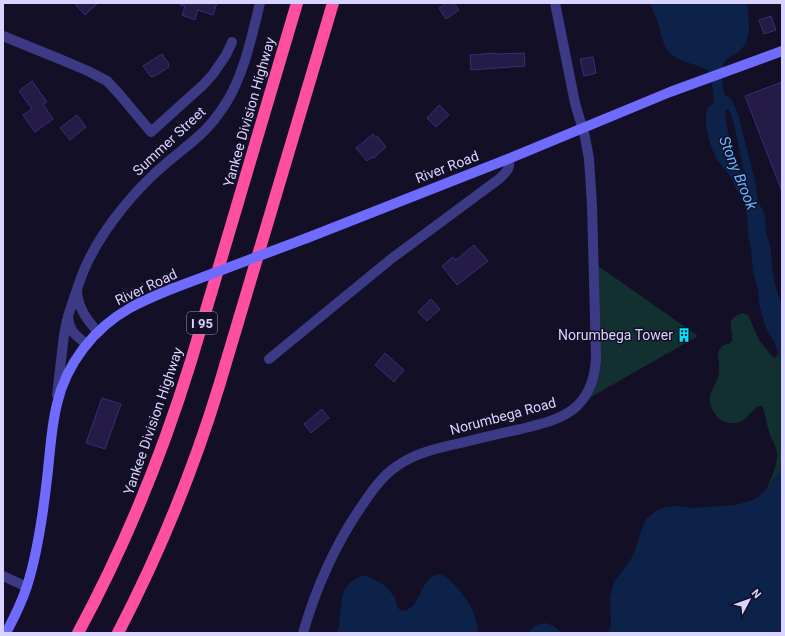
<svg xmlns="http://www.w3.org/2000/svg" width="785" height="636" font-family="Roboto,sans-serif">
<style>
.green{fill:#12302f}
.water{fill:#0c2248;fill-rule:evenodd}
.building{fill:#241b47;stroke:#3b2d73}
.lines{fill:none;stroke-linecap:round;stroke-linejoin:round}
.minor{stroke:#3d3a85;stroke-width:10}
.tertiary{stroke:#3d3a85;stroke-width:10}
.secondary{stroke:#6f6bff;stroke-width:10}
.motorway{stroke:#ff4fa3;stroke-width:12}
.secondary-bridge{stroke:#6f6bff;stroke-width:10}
.labels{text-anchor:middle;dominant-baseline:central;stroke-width:3;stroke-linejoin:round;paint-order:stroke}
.shield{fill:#130f26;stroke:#9e99be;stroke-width:1}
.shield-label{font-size:13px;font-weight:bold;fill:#d9d4ff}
.street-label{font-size:14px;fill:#d9d4ff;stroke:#130f26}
.poi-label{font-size:14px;fill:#d9d4ff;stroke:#130f26;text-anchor:end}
.water-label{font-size:15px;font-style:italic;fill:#62b6ff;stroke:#130f26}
</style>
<rect width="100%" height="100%" fill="#130f26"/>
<path class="green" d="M594,263L698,336L577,405L592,383Z
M743,313L748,315L759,340L772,356L775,358L777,356L778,353L782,363V470L777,475L766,490C771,478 780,462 776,448C774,442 770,437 769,431C766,423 766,414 762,406H758C752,410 747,419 740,422C728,426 717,420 712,409C711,405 709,401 710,397C711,389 717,383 719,374C720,367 717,356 719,350C720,348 722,347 723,345L729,344L732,341C733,326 724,319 743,313Z"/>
<path class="water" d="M650,3H747C749,18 753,42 738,52C732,56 725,59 723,66C720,75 723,86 724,94L732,100L738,114L754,176L758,201L765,215L766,233L771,249L772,267L774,279L777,292L782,306V363L774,342L766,328L760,308L758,291L753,271L751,250L748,232L747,215L743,200L741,195L737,191L731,177L717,160L709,141L706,125V115L708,107L714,103L711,75L706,69C697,65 686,63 677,58C662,51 662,34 657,20C655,14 652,9 650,3ZM727,109L730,112L733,120L745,176C733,157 727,134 725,111Z
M782,470V633H608L611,625L610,597L614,582L630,561L635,550L642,528L646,519L656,511L666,507L678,506L692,508L735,505L750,501L758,497L766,490L777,475Z
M440,574C449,578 453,583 459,590C470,603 477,616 478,633H337L339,626L342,598L345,589L350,583L357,578L363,575L369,577L384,585L394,596L398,608L401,611L407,610L414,605L425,584L432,576Z
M545,623C552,625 557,627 561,633H528C532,627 537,624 545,623Z"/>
<path class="building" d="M74,3H98L85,15Z
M181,3H217L213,15L198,10L195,20L182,15L185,6L180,5Z
M446,3H454L459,10L446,19L439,8Z
M771,16L776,30L764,34L759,20Z
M495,53V54L524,53L525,66L471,70L470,55Z
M162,54L169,64L168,66L169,67L153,77L152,76L151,77L143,66Z
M593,57L596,73L584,76L580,59Z
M32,81L47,102L43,104L53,119L35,132L23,115L32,109L19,91Z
M782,82V188L781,189L745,96Z
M439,105L449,115L436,127L427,118Z
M77,115L86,127L70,140L60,128Z
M373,134L376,137L377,136L386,147L374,158L373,157L367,161L356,148Z
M474,245L488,261L457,285L442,266L453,257L456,260Z
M431,299L440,309L427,321L418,312Z
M385,353L404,370L394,382L375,365Z
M102,398L121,404L105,449L86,443Z
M322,409L329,418L311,433L304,424Z"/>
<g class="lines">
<path class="minor" d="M3,36L62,60L88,71L107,81L120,95L151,132L203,85L213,74L226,55L232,42
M269,359L391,259L499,179C505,173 512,168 508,159
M3,576L27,587
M303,633C316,588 335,545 361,507C371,492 382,476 397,466C417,452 442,447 465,442C484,437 502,433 521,429C540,424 562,420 577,406C591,392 595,376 596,357L592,205L589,159L585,137L575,103L555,3"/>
<path class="tertiary" d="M77,291C78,308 87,320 98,332
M87,344C76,336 69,331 68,316C73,301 78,285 84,270C98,237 125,202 151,177C167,161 185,149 201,134C211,125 219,114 226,103C244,75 252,35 260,3
M57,395L64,335L67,320"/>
<path class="secondary" d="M307,238L508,159L670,92L782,51
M6,633C14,618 22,602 27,586C38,552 43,514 47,479C50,454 51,428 57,404C66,364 94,328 130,308C144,300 159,294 174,288"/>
<path class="motorway" d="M78,633C125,546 162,455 191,361L297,3
M118,633C159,554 193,471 219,386L333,3"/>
<path class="secondary-bridge" d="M174,288L307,238"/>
</g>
<defs>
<symbol id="building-bare" viewBox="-9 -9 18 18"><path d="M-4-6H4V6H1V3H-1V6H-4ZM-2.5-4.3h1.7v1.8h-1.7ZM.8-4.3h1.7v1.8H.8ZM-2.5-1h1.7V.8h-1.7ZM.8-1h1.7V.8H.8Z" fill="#00e5ff" stroke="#130f26" stroke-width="2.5" paint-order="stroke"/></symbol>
</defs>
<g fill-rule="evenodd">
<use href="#building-bare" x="674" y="325" width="20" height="20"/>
</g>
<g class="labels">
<rect class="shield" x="187" y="312" width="30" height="22" rx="3"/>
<g class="shield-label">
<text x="202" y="323">I 95</text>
</g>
<g class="street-label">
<text transform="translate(249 112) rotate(-74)">Yankee Division Highway</text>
<text transform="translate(169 141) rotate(-43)">Summer Street</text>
<text transform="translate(447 167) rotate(-21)">River Road</text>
<text transform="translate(146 287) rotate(-25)">River Road</text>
<text transform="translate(503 416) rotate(-15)">Norumbega Road</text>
<text transform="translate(153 421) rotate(-71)">Yankee Division Highway</text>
</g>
<g class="poi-label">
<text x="673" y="335">Norumbega Tower</text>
</g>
<g class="water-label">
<text transform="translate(738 173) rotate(68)">Stony Brook</text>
</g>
</g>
<rect width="785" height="636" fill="none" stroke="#d9d4ff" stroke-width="8"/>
<g transform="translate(749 600) rotate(49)" stroke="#130f26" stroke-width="3" paint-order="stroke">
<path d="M0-3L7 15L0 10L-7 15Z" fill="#d9d4ff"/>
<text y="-6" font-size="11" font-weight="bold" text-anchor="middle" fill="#d9d4ff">N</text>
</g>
</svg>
